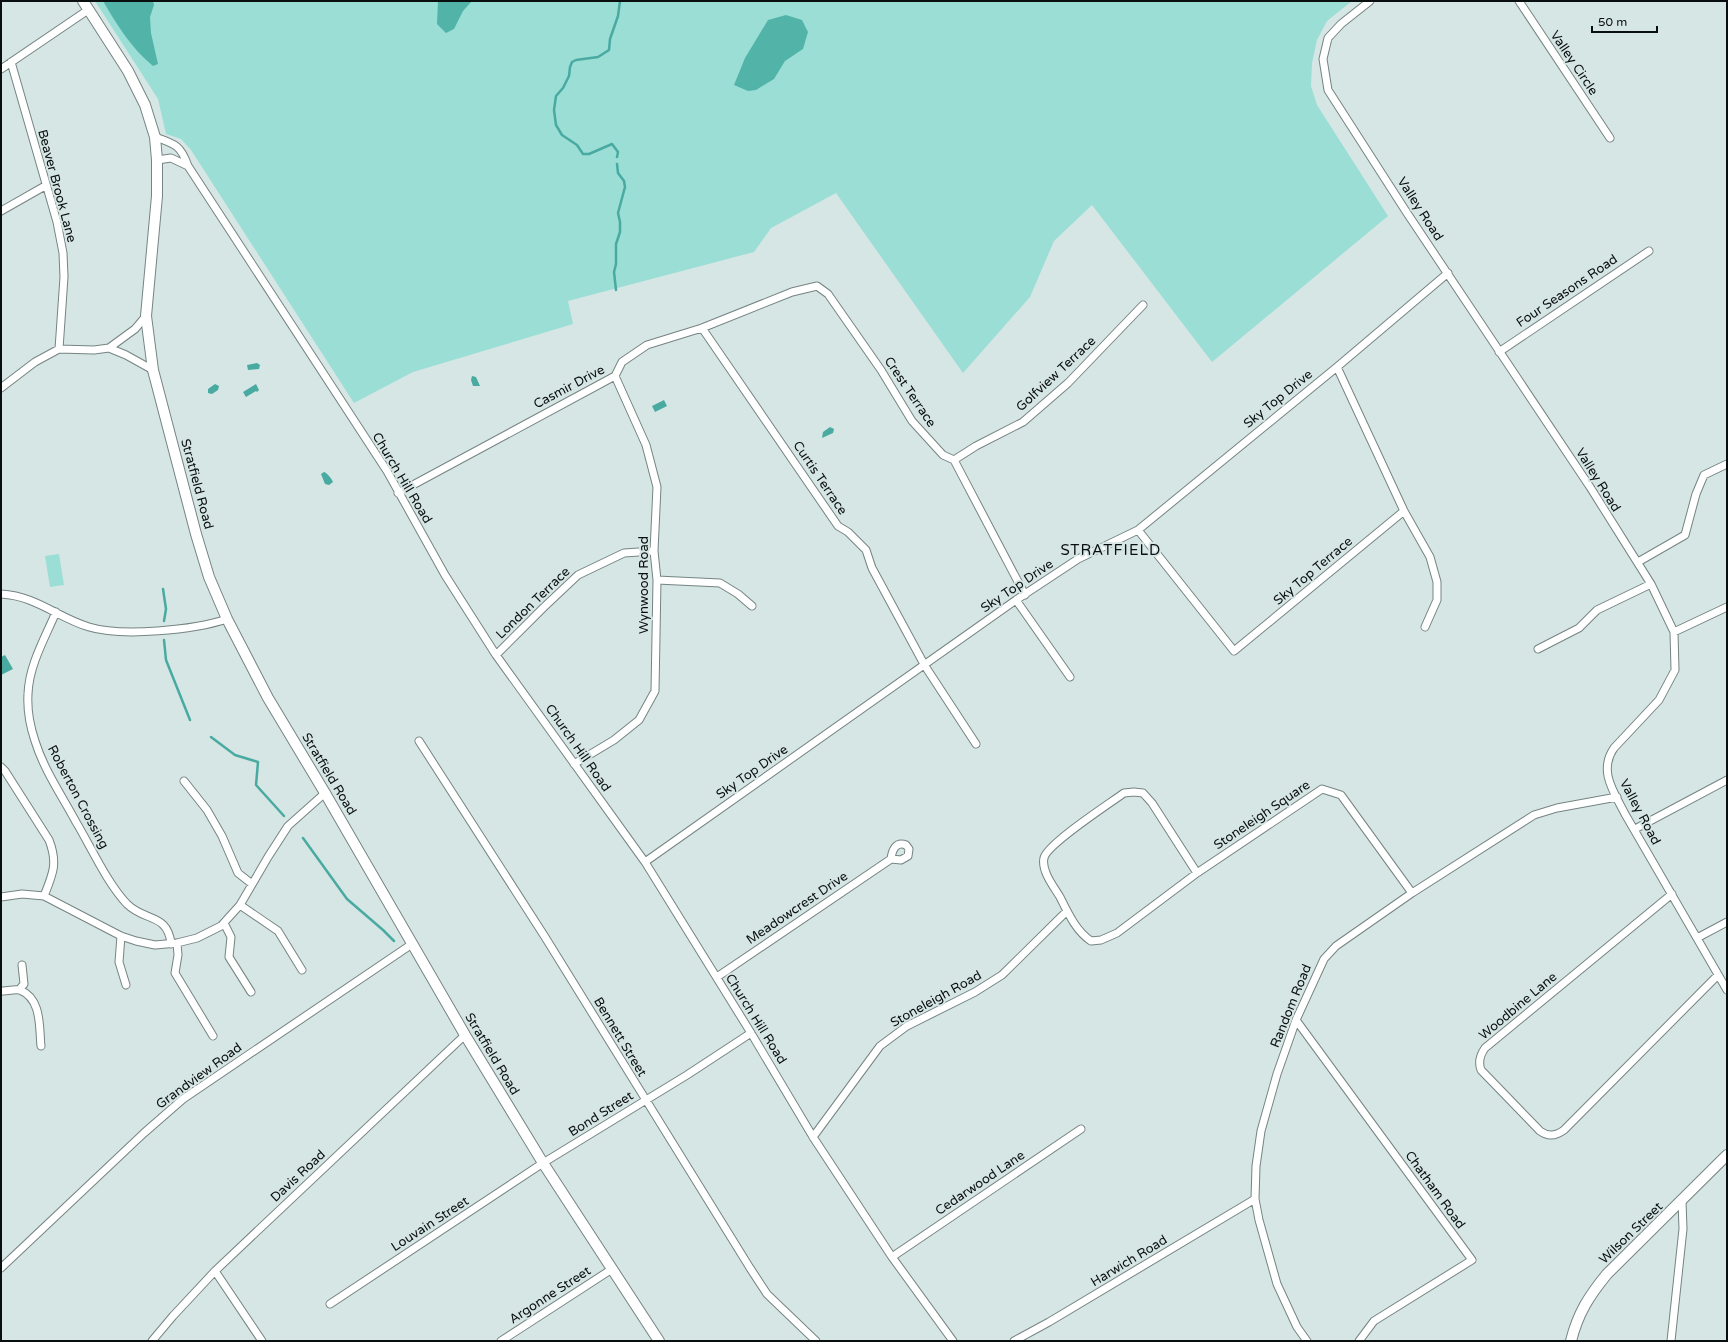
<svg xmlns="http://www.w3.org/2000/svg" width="1728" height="1342" font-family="'Varela Round',sans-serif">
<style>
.green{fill:#9bded6}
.forest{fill:#52b3a9}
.water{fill:#49aaa1}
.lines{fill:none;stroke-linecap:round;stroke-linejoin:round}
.stream{stroke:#49aaa1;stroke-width:2.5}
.street-casing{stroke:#758482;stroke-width:9}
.secondary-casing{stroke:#758482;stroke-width:12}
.street{stroke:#fff;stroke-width:7}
.secondary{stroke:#fff;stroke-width:10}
.labels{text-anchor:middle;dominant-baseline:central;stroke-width:4;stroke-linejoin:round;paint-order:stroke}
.street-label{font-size:13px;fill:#090f0e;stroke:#d6e6e4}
.quarter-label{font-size:15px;letter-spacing:1px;fill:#090f0e;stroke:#d6e6e4}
</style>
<rect width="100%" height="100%" fill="#d6e6e4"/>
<path class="green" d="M95,1H1352L1327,21L1317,40L1312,63L1311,86L1317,105L1388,216L1212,362L1092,205L1054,241L1030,297L963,373L836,193L771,228L754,252L568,301L573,324L413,372L354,403L191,150L181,139L166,134L158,99Z
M59,554L64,585L50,587L45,556Z"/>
<path class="forest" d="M103,1H153L154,5L150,17L151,33L158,64L153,66C131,48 117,25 103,1Z
M438,1H472L463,11L454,29L446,33L437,24Z
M786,15L802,20L808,32L803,49L785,61L774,79L756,90L748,91L734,85L745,58L768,20Z"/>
<path class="water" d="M257,363L260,365L259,369L248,370L247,365Z
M472,376L476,377L480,386H473L471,380Z
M215,384L219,386L218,390L212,394L208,393V389Z
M256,384L259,390L257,392L256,391L246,397L243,392Z
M664,400L667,406L655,412L652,406Z
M830,427L834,429L833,433L822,438L823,432Z
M324,472C327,473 332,479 333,482L329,485L325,484L321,474Z
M5,655L13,669L1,675L2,664L1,657Z"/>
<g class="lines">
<path class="stream" d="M617,157L618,152L612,144L589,154H583L577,145L562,135L556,125L554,110L556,96L563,88L569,76L570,67L572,62L576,60L598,57L609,50L610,39L618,16L620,1
M616,290L614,272L616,264V244L620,232V222L618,213L625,187L624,181L618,173L617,164
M163,589L166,609L164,621
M164,640L166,660L190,720
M211,737L235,755L258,762L256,785L284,816
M303,838L347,899L383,930L394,941"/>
<defs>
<path id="street" d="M1370,1L1341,24L1328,38L1323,59L1328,90L1407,213L1590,487L1651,584L1674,632L1675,670L1659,700L1614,748C1598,771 1614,792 1625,814L1727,990
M1519,1L1610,138
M11,62L57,222L63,253L64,277L59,349
M1,69L88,10
M155,137C176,144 181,146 188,166L387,471L445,575L496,655L645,862L751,1033L813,1137L892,1257L953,1341
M157,160L171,158L188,166
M1,211L45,186
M702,328L838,526L848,532L866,550L872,568L925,666L976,744
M109,348L135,329L146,316
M1499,352L1649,251
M1337,367L1404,511L1430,557L1437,582V600L1425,627
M1,388L35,362L59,349L94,350L109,348L126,355L153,370
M954,460L976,446L1023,422L1068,383L1143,305
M398,493L615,376L622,362L647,345L702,328L792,292L817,286L828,294L881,370L912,421L943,455L954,460L1025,595
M1138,530L1234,651L1404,511
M1638,562L1685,535L1696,494L1704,475L1727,464
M657,580L720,583L738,594L752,606
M1,594C37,596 56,617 89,627C122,637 194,630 227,619
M1016,600L1070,677
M56,612C45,638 29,665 28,694C27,710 30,726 35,741C44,770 62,796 76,822C91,847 107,883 127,904C145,922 168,913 171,944
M1674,632L1727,607
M1538,649L1579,628L1597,610L1651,584
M496,655L543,608L578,575L624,553L654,551
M419,741L545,937L750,1268L767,1294L816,1341
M574,764L614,740L639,720L655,691L657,580L654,551L657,487L646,445L615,376
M1,767L5,771L49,840C58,863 53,874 44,896
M184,781L207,810L222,836L238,873L252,884
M1635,829L1727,780
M645,862L1016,600L1078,559L1138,530L1337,367L1448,273
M1197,873L1152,803L1143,793L1134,792L1124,793C1109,804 1047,844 1044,858C1041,871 1054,887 1060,897C1068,913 1076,931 1091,941L1101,940L1117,933L1197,873L1322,789L1341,795L1412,893
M1672,894L1485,1048C1480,1055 1478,1062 1481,1070L1540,1131C1548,1137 1556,1136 1564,1130L1718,975
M1,897L22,894L44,896L121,936L136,941L155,945L177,943L197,938L221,926L240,905L268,857L288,826L325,793
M240,905L278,931L302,970
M224,923L231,937L229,957L251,992
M121,936L119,962L126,985
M1697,938L1727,922
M177,943L178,955L175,973L213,1036
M717,977L891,859C892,850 896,841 906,845L909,849L908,856L901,860L891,859
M19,990L24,984L22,965
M1,991C6,991 15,989 20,990C42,999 39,1027 41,1046
M1296,1020L1472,1260L1374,1321L1359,1341
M813,1137L880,1046L907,1026L975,992L1002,975L1067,911
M892,1257L1081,1129
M1,1268L144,1133L183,1099L412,944
M215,1271L262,1341
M330,1304L543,1163L687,1075L751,1033
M152,1341L173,1316L215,1271L465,1035
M501,1341L612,1269
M1014,1341L1049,1322L1255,1199
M1307,1341L1297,1327L1277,1284L1259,1220L1255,1199L1256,1166L1261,1131L1277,1074L1296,1020L1324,959L1336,946L1412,893L1534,815L1557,808L1617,797
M1671,1341L1683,1229L1682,1201"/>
<path id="secondary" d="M83,1L128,71L145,105L155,137L157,160V196L146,316L153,370L196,534L209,577L227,619L268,698L325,793L465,1035L543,1163L659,1341
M1571,1341C1578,1313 1589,1296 1607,1274L1727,1155"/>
</defs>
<use href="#street" class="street-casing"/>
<use href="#secondary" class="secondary-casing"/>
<use href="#street" class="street"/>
<use href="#secondary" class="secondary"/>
</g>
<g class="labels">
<g class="street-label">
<text transform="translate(1574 63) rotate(56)">Valley Circle</text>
<text transform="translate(57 186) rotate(75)">Beaver Brook Lane</text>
<text transform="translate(1420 209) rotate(57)">Valley Road</text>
<text transform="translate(1567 291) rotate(-34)">Four Seasons Road</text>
<text transform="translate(1056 374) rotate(-43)">Golfview Terrace</text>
<text transform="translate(569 387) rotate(-28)">Casmir Drive</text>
<text transform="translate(910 392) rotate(56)">Crest Terrace</text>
<text transform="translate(1278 399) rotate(-39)">Sky Top Drive</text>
<text transform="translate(402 478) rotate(59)">Church Hill Road</text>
<text transform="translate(820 478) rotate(56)">Curtis Terrace</text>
<text transform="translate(1598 480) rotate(58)">Valley Road</text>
<text transform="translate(197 484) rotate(75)">Stratfield Road</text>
<text transform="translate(1313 571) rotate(-40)">Sky Top Terrace</text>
<text transform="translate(644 585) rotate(-90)">Wynwood Road</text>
<text transform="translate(1017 586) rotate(-34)">Sky Top Drive</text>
<text transform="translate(533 603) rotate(-44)">London Terrace</text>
<text transform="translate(578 748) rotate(55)">Church Hill Road</text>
<text transform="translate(752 772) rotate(-35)">Sky Top Drive</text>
<text transform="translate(329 774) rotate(59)">Stratfield Road</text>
<text transform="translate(78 797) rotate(62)">Roberton Crossing</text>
<text transform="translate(1640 812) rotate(62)">Valley Road</text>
<text transform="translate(1262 815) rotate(-34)">Stoneleigh Square</text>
<text transform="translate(797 908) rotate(-34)">Meadowcrest Drive</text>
<text transform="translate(936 999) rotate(-29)">Stoneleigh Road</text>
<text transform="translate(1291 1006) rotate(-68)">Random Road</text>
<text transform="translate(1518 1006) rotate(-40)">Woodbine Lane</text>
<text transform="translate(756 1019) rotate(58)">Church Hill Road</text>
<text transform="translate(620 1037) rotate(59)">Bennett Street</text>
<text transform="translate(492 1054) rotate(59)">Stratfield Road</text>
<text transform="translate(199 1076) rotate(-36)">Grandview Road</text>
<text transform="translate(601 1114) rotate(-32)">Bond Street</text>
<text transform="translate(298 1176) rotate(-43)">Davis Road</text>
<text transform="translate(980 1183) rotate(-34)">Cedarwood Lane</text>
<text transform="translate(1435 1190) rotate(54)">Chatham Road</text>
<text transform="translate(430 1224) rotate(-33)">Louvain Street</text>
<text transform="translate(1631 1233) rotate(-44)">Wilson Street</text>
<text transform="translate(1129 1261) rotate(-31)">Harwich Road</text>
<text transform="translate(550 1295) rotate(-33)">Argonne Street</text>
</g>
<g class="quarter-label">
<text x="1111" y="550">STRATFIELD</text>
</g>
</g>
<rect width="1728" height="1342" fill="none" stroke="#090f0e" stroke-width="4"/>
<path d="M1592 26v6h65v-6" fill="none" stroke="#090f0e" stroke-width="2"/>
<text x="1598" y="26" font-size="12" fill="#090f0e" stroke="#d6e6e4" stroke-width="3" paint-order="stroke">50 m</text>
</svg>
